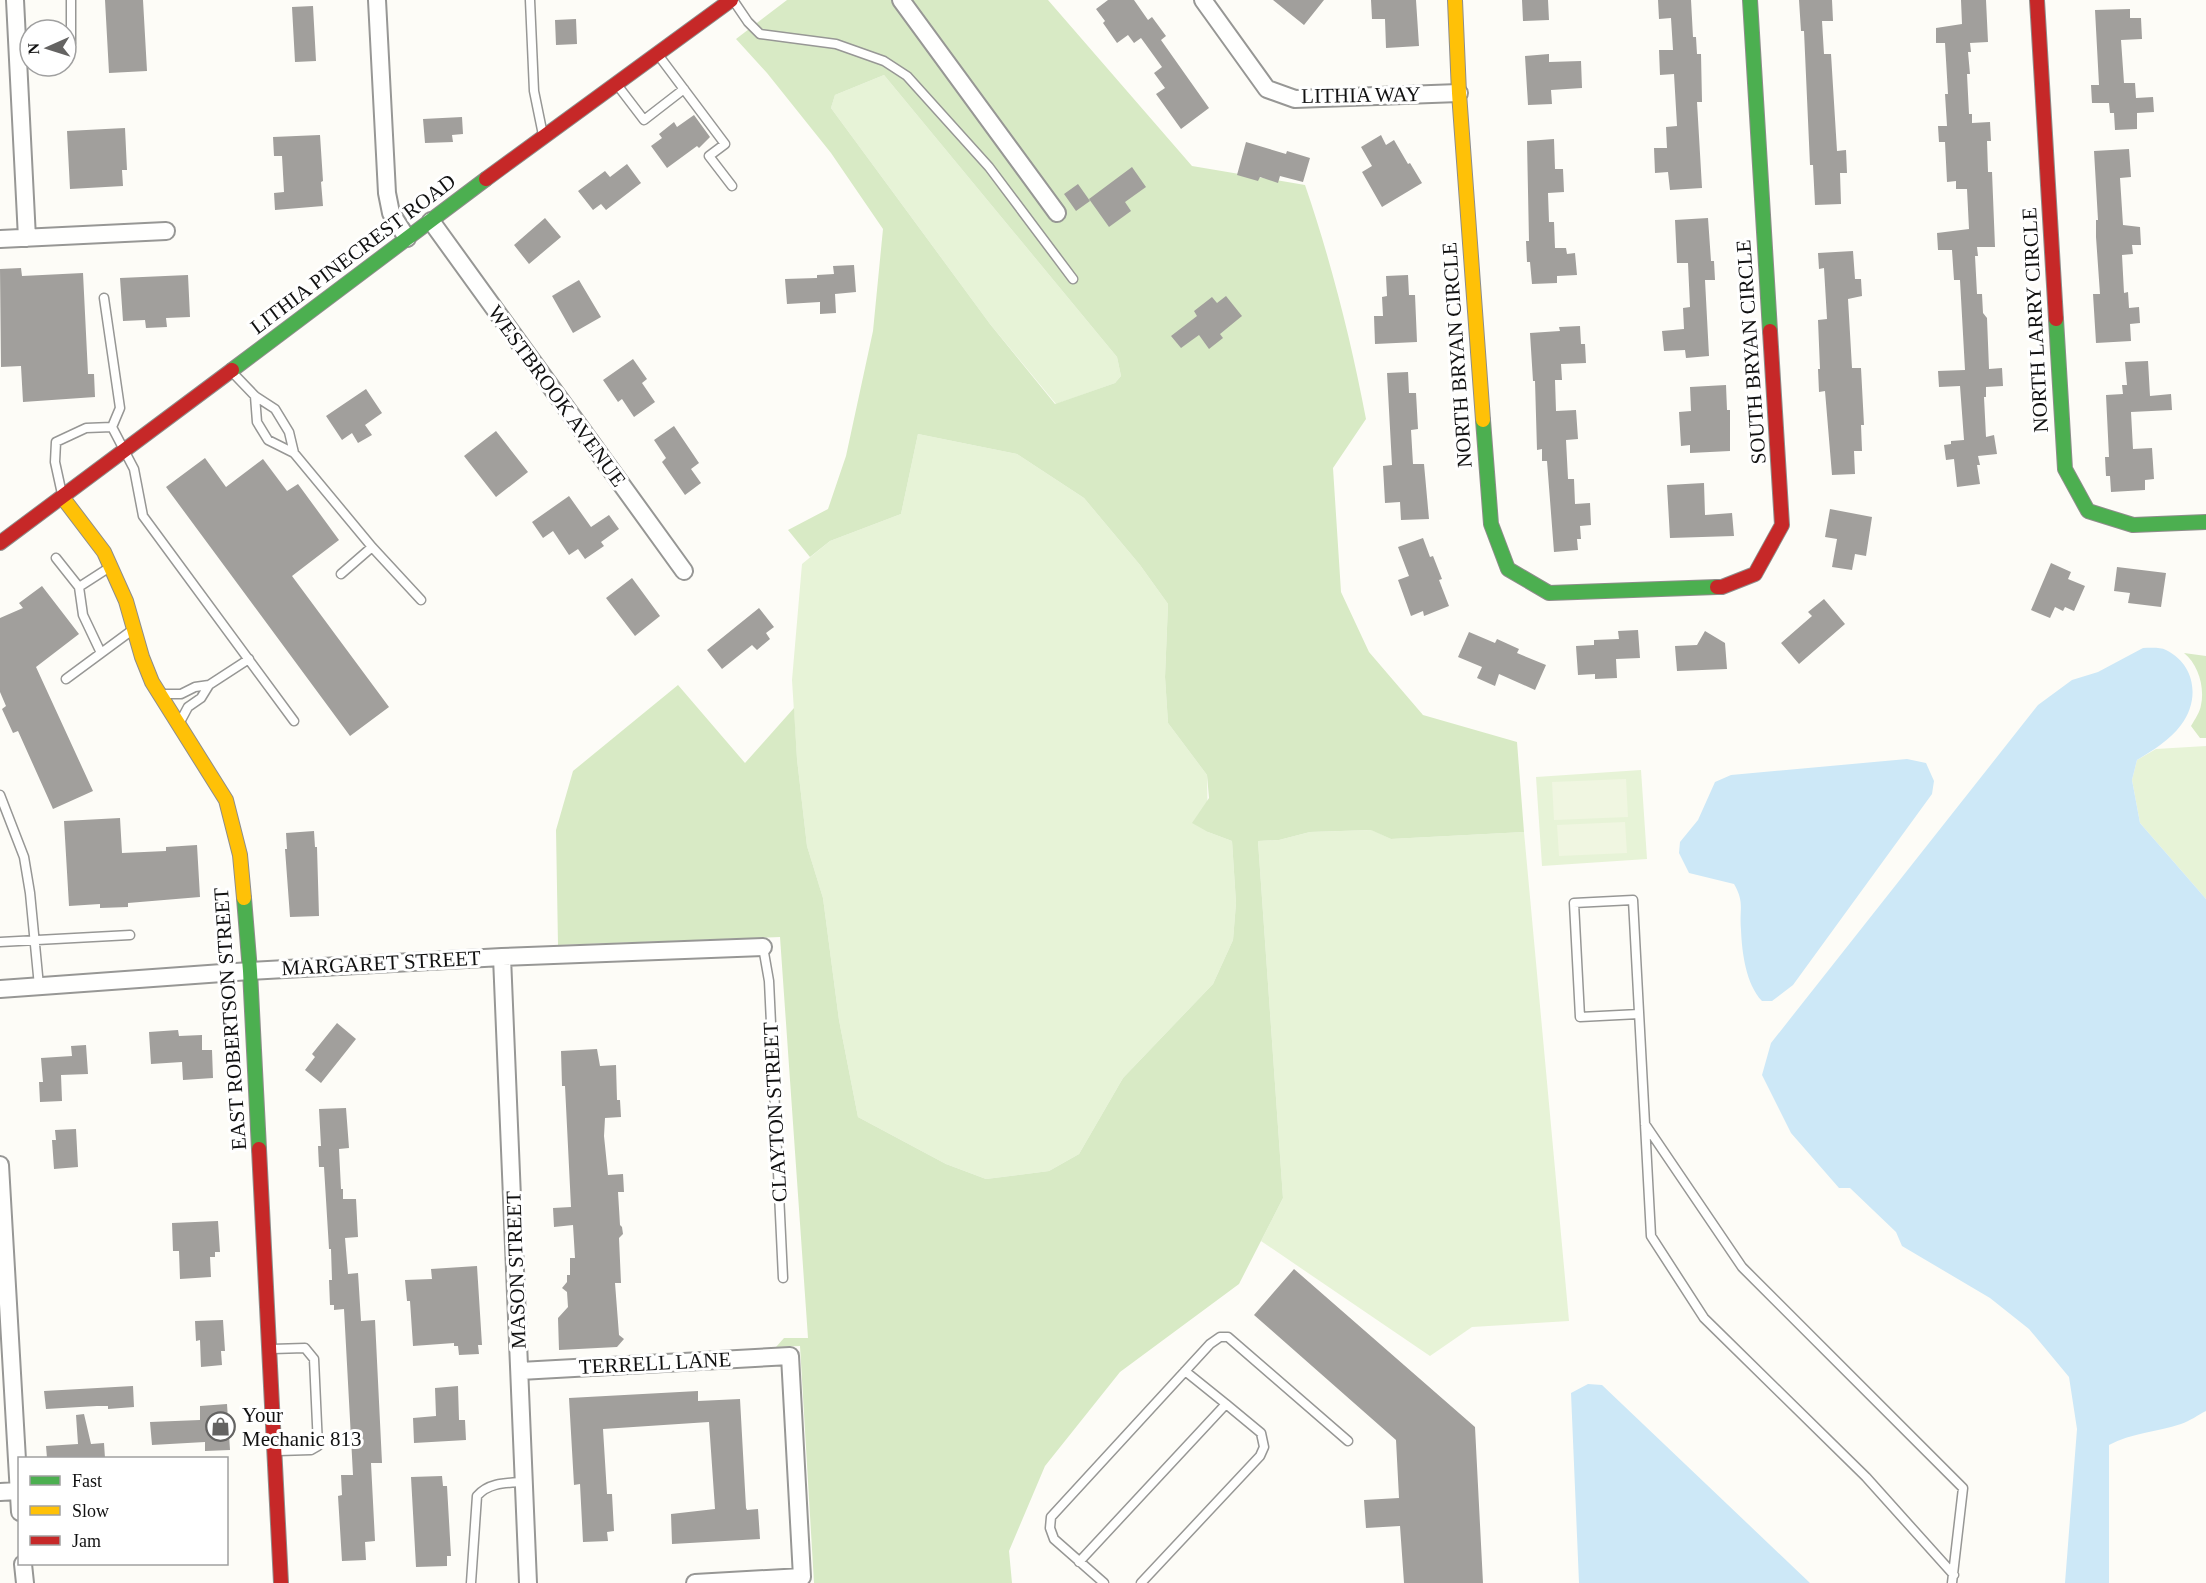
<svg xmlns="http://www.w3.org/2000/svg" width="2206" height="1583" font-family="'Times New Roman',serif">
<style>
.green{fill:#e7f3d7}
.forest{fill:#d8eac5;fill-rule:evenodd}
.pitch{fill:#f0f6e1}
.water{fill:#cde8f7}
.building{fill:#a19f9c}
.lines{fill:none;stroke-linecap:round;stroke-linejoin:round}
.lane-casing{stroke:#979795;stroke-width:11}
.street-casing{stroke:#979795;stroke-width:20}
.fast-casing{stroke:#8e8d8b;stroke-width:16}
.slow-casing{stroke:#8e8d8b;stroke-width:16}
.jam-casing{stroke:#8e8d8b;stroke-width:16}
.lane{stroke:#fffffe;stroke-width:8}
.street{stroke:#fffffe;stroke-width:16}
.fast{stroke:#4caf50;stroke-width:14}
.slow{stroke:#ffc107;stroke-width:14}
.jam{stroke:#c62828;stroke-width:14}
.labels{text-anchor:middle;dominant-baseline:central;stroke-width:6;stroke-linejoin:round;paint-order:stroke}
.street-label{font-size:21px;fill:#111;stroke:#fff}
.poi-label{font-size:21px;fill:#111;stroke:#fff;text-anchor:start}
</style>
<rect width="100%" height="100%" fill="#fdfcf7"/>
<path class="green" d="M884,75L1117,357L1121,376L1115,383L1056,404L990,324L831,108L835,95Z
M918,434L1017,454L1084,498L1140,565L1168,604L1165,677L1168,723L1207,775L1208,832L1232,841L1236,903L1233,940L1213,984L1123,1078L1079,1154L1049,1171L986,1179L946,1164L858,1117L839,1020L823,898L807,846L797,759L792,680L802,564L830,541L901,514Z
M2206,746V899L2140,823L2132,780L2137,760L2156,749Z
M1641,770L1647,859L1542,866L1536,777Z
M1372,830L1391,839L1524,832L1569,1321L1472,1327L1430,1356L1261,1241L1283,1198L1258,841L1279,840L1310,832Z"/>
<path class="forest" d="M787,0H1048L1192,166L1305,185C1331,261 1351,340 1366,419L1333,468L1341,592L1369,652L1423,715L1517,742L1524,832L1391,839L1371,830L1310,832L1279,840L1258,841L1283,1198L1239,1284L1120,1372L1045,1466L1009,1551L1012,1583H814L800,1346L776,1347L784,1338H808L780,937L558,945L556,830L573,771L678,685L745,763L794,708L797,759L807,846L823,898L839,1020L858,1117L946,1164L986,1179L1049,1171L1079,1154L1123,1078L1213,984L1233,940L1236,903L1232,841L1208,832L1192,823L1209,798L1207,775L1168,723L1165,677L1168,604L1140,565L1084,498L1017,454L918,434L901,514L830,541L810,557L788,530L828,509L846,456L873,331L883,229L831,153L767,73L736,39ZM884,75L1117,357L1121,376L1115,383L1055,404L990,324L831,108L835,95Z
M2184,653L2206,656V738H2200L2191,726C2195,719 2200,712 2201,705C2205,687 2198,664 2184,653Z"/>
<path class="pitch" d="M1626,779L1628,817L1554,820L1552,782Z
M1625,822L1627,853L1559,856L1557,825Z"/>
<path class="water" d="M2143,648C2150,648 2160,647 2166,650C2196,665 2200,700 2181,725C2170,740 2152,751 2137,760L2132,780L2140,823L2206,899V1411C2198,1415 2190,1421 2181,1424C2157,1432 2131,1433 2109,1445V1583H2065L2077,1429L2069,1377L2029,1329L1990,1298L1902,1246L1896,1232L1850,1188H1839L1791,1133L1762,1075L1771,1043L2038,705L2072,680L2098,672Z
M1907,759L1926,763L1934,781L1932,794L1793,985L1772,1001H1762C1746,984 1742,953 1741,930C1739,909 1745,903 1734,884L1689,873L1679,853L1680,842L1698,820L1715,782L1731,775Z
M1588,1384L1602,1385L1810,1583H1579L1571,1393Z"/>
<path class="building" d="M105,0H143L147,71L109,73Z
M1108,0H1134L1148,20L1152,17L1166,36L1161,40L1209,108L1181,129L1156,94L1165,88L1154,73L1162,67L1141,38L1134,43L1128,35L1117,43L1103,23L1105,21L1096,9Z
M1273,0H1324L1304,25Z
M1371,0H1416L1419,46L1386,48L1385,19H1372Z
M1522,0H1548L1549,20L1523,21Z
M1658,0H1691L1693,37H1696L1697,54H1701L1702,102H1697L1702,188L1670,190L1668,172L1655,173L1654,148H1667L1666,127L1677,126L1674,74L1660,75L1659,50H1673L1671,18L1659,19Z
M1799,0H1832L1833,21H1822L1824,54H1831L1837,151L1846,150L1847,173H1840L1841,204L1815,205L1813,165H1810L1804,31H1801Z
M1961,0H1986L1988,42L1970,43L1971,52H1968L1970,74H1967L1969,114H1972V123L1990,122L1991,141H1987L1988,172H1992L1995,247H1977L1978,256H1975L1977,294H1982L1983,313L1987,318L1989,369L2002,368L2003,386L1986,387V397H1984L1986,437L1994,435L1997,454L1978,456L1980,465H1977L1980,484L1957,487L1954,459L1946,460L1944,445L1951,444V441L1964,440L1960,386L1939,387L1938,371L1965,370L1960,280H1954L1952,250H1938L1937,233L1969,229L1967,189H1956V181L1947,182L1945,142H1939L1938,126H1947L1945,94H1948L1945,43H1936V28L1962,24Z
M313,6L316,61L295,62L292,7Z
M2130,9V18H2141L2142,39L2121,40L2124,83H2135L2136,98L2153,97L2154,112L2137,113V129L2115,130L2114,113H2110L2109,103H2092L2091,85H2099L2095,10Z
M576,19L577,44L556,45L555,20Z
M1549,54V62L1581,61L1582,88L1551,90L1552,104L1528,105L1525,56Z
M694,115L710,137L699,148L697,146L667,168L651,146L662,138L659,134L674,122L677,127Z
M462,117L463,134L452,135L453,142L425,143L423,119Z
M125,128L127,170H122L123,186L70,189L67,131Z
M320,135L323,181L321,182L323,206L275,210L274,193L284,192L282,156H274L273,137Z
M1381,135L1386,145L1394,140L1408,164L1410,163L1422,183L1382,207L1362,172L1372,166L1361,147Z
M1554,139L1555,169H1563L1564,192L1548,193L1549,222H1554L1555,248H1566L1567,254L1575,253L1577,275L1557,276V283L1532,284L1530,262H1527L1526,241H1529L1527,141Z
M1246,142L1286,154L1287,151L1310,158L1303,182L1280,176L1278,183L1260,177L1258,181L1237,175Z
M2129,149L2131,177L2120,178L2123,225L2140,227L2141,245H2132L2133,254L2122,255L2124,293L2128,292L2129,308L2139,307L2140,323L2130,324L2131,341L2096,343L2093,294H2100L2096,237V220H2098L2094,151Z
M627,164L641,183L606,210L601,204L593,210L578,191L605,171L610,177Z
M1132,167L1146,187L1125,202L1131,211L1109,227L1089,199Z
M1078,184L1090,201L1076,211L1064,194Z
M545,218L561,237L529,264L514,245Z
M1708,218L1711,261H1714L1715,280H1705L1709,356L1686,358L1685,350L1664,351L1662,331L1684,329L1683,308L1690,307L1688,263H1677L1675,220Z
M1853,251L1855,279H1861L1862,296L1848,299L1852,368H1861L1864,425H1861L1862,451H1854L1855,474L1832,475L1825,391L1819,392L1818,369H1820L1818,320L1827,319L1824,268L1819,269L1818,253Z
M854,265L856,292L835,294L836,313L820,314V302L787,304L785,279L817,278V275L834,274L833,266Z
M21,268L22,276L83,273L88,374H94L95,397L23,402L21,366L1,367L0,269Z
M188,275L190,317L166,318L167,327L146,328L145,320L123,321L120,278Z
M1408,275L1409,295H1415L1417,342L1375,344L1374,316H1383L1382,297L1387,296L1386,276Z
M579,280L601,317L573,333L552,296Z
M1226,296L1242,316L1220,334L1223,338L1209,349L1199,335L1181,348L1171,336L1197,316L1194,311L1212,297L1217,303Z
M1580,326L1581,344H1585L1586,363L1561,364L1562,380H1555L1556,411L1576,410L1578,439L1566,440L1568,479H1574L1575,504L1590,503L1591,525L1580,526L1581,539H1577L1578,550L1554,552L1547,461H1542V449L1537,450L1535,381H1533L1530,333L1560,331L1559,327Z
M633,359L647,379L642,383L655,402L634,417L622,399L618,402L603,380Z
M2148,361L2150,396L2171,394L2172,410L2131,412L2133,449L2152,448L2154,479L2145,480V490L2111,492L2110,476H2106L2105,457H2109L2106,395L2123,394L2122,385H2127L2125,362Z
M1408,372L1409,393H1416L1418,429L1411,430L1413,464H1424L1429,519L1401,520L1400,502L1385,503L1383,466L1392,465L1387,373Z
M1726,385L1727,410H1730V451L1690,453V445L1681,446L1679,412L1691,411L1690,387Z
M366,389L382,413L365,425L372,435L358,443L352,433L342,440L326,416Z
M674,426L699,463L691,469L701,483L685,495L662,462L666,458L654,440Z
M496,431L528,472L496,497L464,456Z
M205,458L226,487L263,459L287,491L298,484L339,540L292,576L389,707L350,736L166,487Z
M1704,483L1705,515L1732,513L1734,536L1670,538L1667,485Z
M569,496L591,527L609,515L619,529L601,542L604,546L585,559L578,549L569,555L553,531L543,538L532,522Z
M1830,509L1872,517L1866,556L1855,554L1852,570L1832,567L1837,539L1825,537Z
M1423,538L1430,557L1433,556L1442,579L1439,580L1449,606L1424,616L1423,611L1411,616L1398,580L1409,576L1398,547Z
M2051,563L2071,572L2068,579L2085,586L2074,611L2065,607L2063,611L2055,607L2050,618L2031,610Z
M2117,567L2166,573L2161,607L2128,603L2130,593L2114,591Z
M632,578L660,616L635,636L606,598Z
M42,586L79,634L36,667L93,791L53,809L18,731L13,733L2,709L6,706L0,692V618L23,608L19,603Z
M1824,599L1845,624L1799,664L1781,643L1812,616L1808,612Z
M759,608L774,627L766,633L770,639L757,650L752,645L722,669L707,650Z
M1638,630L1640,658L1616,659L1617,678L1595,679V674L1578,675L1576,646L1594,645V640L1619,639L1618,631Z
M1705,631L1725,643L1727,669L1677,671L1675,646L1697,645Z
M1469,632L1495,643L1497,639L1519,649L1517,653L1546,665L1535,690L1499,674L1495,686L1477,678L1482,667L1458,657Z
M120,818L122,853L166,851V847L197,845L200,897L128,903V907L100,908V904L69,906L64,821Z
M314,831L315,847H317L319,916L290,917L285,849H287L286,833Z
M337,1023L356,1039L321,1083L305,1070L315,1057L312,1054Z
M178,1030L179,1036L202,1035V1050H212L213,1078L183,1080L182,1062L151,1064L149,1032Z
M86,1045L88,1074L61,1075L62,1101L40,1102L39,1082H43L41,1058L72,1056L71,1046Z
M597,1049L600,1066L616,1065L617,1100H620L621,1117L605,1118L604,1136L608,1175L623,1174L624,1192H618L620,1225L622,1227L623,1234L619,1238L621,1283H615L619,1335L624,1339L617,1347L559,1350L558,1318L568,1307L567,1292L562,1288L567,1282V1275H570V1258H575L573,1225L554,1227L553,1208L571,1207L565,1086H562L561,1051Z
M346,1108L349,1148L339,1149L341,1189H343V1199H356L358,1237L345,1238L348,1274L358,1273L361,1321L375,1320L382,1463H371L375,1541L365,1542L366,1560L342,1561L338,1496L342,1495L341,1475H353L344,1309L334,1310V1305H330L329,1280H332L331,1249H329L324,1167H319L318,1146H321L319,1109Z
M76,1129L78,1167L54,1169L52,1140H56L55,1130Z
M218,1221L220,1252H215V1257H210L211,1277L180,1279L179,1251H173L172,1223Z
M477,1266L482,1345H478L479,1354L459,1355L458,1346H454V1343L413,1346L410,1301H407L405,1280L432,1279L431,1269Z
M1294,1269L1475,1427L1483,1583H1404L1400,1526L1366,1528L1364,1500L1399,1498L1396,1440L1254,1315Z
M223,1320L225,1351H221L222,1365L201,1367L200,1340L196,1341L195,1321Z
M133,1386L134,1407L108,1409V1406H97L46,1409L44,1391Z
M458,1386L459,1420H465L466,1440L414,1443L413,1418L436,1416L435,1388Z
M698,1391V1401L740,1399L746,1508L747,1510L758,1509L760,1539L672,1544L671,1514L715,1509L709,1422L603,1429L607,1494H612L614,1531L607,1532L608,1541L583,1542L580,1484L574,1485L569,1398Z
M227,1404L230,1450L205,1451V1442L152,1445L150,1422L200,1420V1406Z
M84,1414L91,1444L104,1443L105,1458H47L46,1446L78,1444L76,1415Z
M442,1476L443,1486H447L451,1556H447V1566L416,1567L411,1477Z"/>
<g class="lines">
<defs>
<path id="lane" d="M530,0L534,91L543,135
M733,0L748,22L760,34L836,44L884,61L907,76L989,167L1073,279
M66,53L71,43V0
M18,56L30,55
M659,56L725,144L709,156L732,186
M618,86L644,120L684,89
M104,298L120,408L112,427
M232,372L255,396L275,409L289,432L294,453
M255,396L257,422L268,440L294,453L372,547L421,600
M62,494L55,462L56,442L86,428L112,427L134,469L143,516L294,721
M56,558L79,587
M341,574L372,547
M101,653L83,615L79,587L110,567
M66,679L131,631
M163,694H181L195,687L209,685
M180,722L188,707L201,698L209,685L249,659
M0,795L24,857L30,893L39,986
M0,942L130,935
M763,947L769,981L783,1278
M1639,1014L1580,1017L1574,903L1633,900L1651,1236L1704,1318L1866,1477L1954,1575
M1645,1124L1742,1267L1963,1488L1952,1583
M272,1349L305,1348L314,1359L318,1446L311,1450L278,1451
M1079,1562L1226,1404L1185,1371
M471,1583L477,1496C489,1482 507,1483 524,1482
M1104,1583L1054,1539L1050,1528L1051,1517L1210,1344L1220,1337H1228L1348,1441
M1141,1583L1260,1456L1264,1447L1261,1433L1226,1404"/>
<path id="street" d="M15,0L27,238
M377,0L387,193L391,213L407,238
M901,0L1057,213
M1203,0L1267,89L1295,99L1459,93
M431,221L684,571
M0,239L166,231
M502,957L528,1583
M0,989L250,971L502,957L763,947
M0,1165L20,1512
M520,1371L790,1356L802,1577L695,1583
M0,1492L18,1491
M23,1564L25,1583"/>
<path id="fast" d="M1750,0L1770,331
M2056,319L2065,469L2088,511L2133,525L2206,522
M232,370L486,179
M1483,420L1491,524L1508,569L1549,593L1717,587
M244,898L250,971L259,1149"/>
<path id="slow" d="M1455,0L1459,93L1483,420
M63,498L104,552L126,601L142,657L152,682L226,800L240,855L244,898"/>
<path id="jam" d="M2037,0L2056,319
M486,179L731,0
M0,543L232,370
M1717,587H1722L1755,574L1782,525L1770,331
M259,1149L281,1583"/>
</defs>
<use href="#lane" class="lane-casing"/>
<use href="#street" class="street-casing"/>
<use href="#fast" class="fast-casing"/>
<use href="#slow" class="slow-casing"/>
<use href="#jam" class="jam-casing"/>
<use href="#lane" class="lane"/>
<use href="#street" class="street"/>
<use href="#fast" class="fast"/>
<use href="#slow" class="slow"/>
<use href="#jam" class="jam"/>
</g>
<defs>
<symbol id="shop-ring" viewBox="-11 -11 22 22"><circle r="9.5" fill="#fff" stroke="#646362" stroke-width="1.5"/><path d="M-5-2.5h2.3a2.7 3.5 0 0 1 5.4 0H5L5.5 6h-11ZM-1.5-2.5h3a1.5 2.3 0 0 0-3 0Z" fill="#646362"/></symbol>
</defs>
<g fill-rule="evenodd">
<use href="#shop-ring" x="204" y="1410" width="33" height="33"/>
</g>
<g class="labels">
<g class="street-label">
<text transform="translate(1361 95) rotate(-1)">LITHIA WAY</text>
<text transform="translate(353 254) rotate(-37)">LITHIA PINECREST ROAD</text>
<text transform="translate(2035 320) rotate(-93)">NORTH LARRY CIRCLE</text>
<text transform="translate(1751 352) rotate(-94)">SOUTH BRYAN CIRCLE</text>
<text transform="translate(1457 355) rotate(-94)">NORTH BRYAN CIRCLE</text>
<text transform="translate(557 396) rotate(54)">WESTBROOK AVENUE</text>
<text transform="translate(381 963) rotate(-3)">MARGARET STREET</text>
<text transform="translate(230 1019) rotate(-94)">EAST ROBERTSON STREET</text>
<text transform="translate(775 1112) rotate(-93)">CLAYTON STREET</text>
<text transform="translate(516 1270) rotate(-92)">MASON STREET</text>
<text transform="translate(655 1363) rotate(-3)">TERRELL LANE</text>
</g>
<g class="poi-label">
<text x="242" y="1415">Your<tspan x="242" dy="24">Mechanic 813</tspan></text>
</g>
</g>
<rect x="18" y="1457" width="210" height="108" fill="#ffffff" stroke="#a0a0a0" stroke-width="1.5"/>
<rect x="30" y="1476" width="30" height="9" fill="#4caf50" stroke="#a0a0a0" stroke-width="1.5"/>
<text x="72" y="1487" font-size="18" fill="#111111">Fast</text>
<rect x="30" y="1506" width="30" height="9" fill="#ffc107" stroke="#a0a0a0" stroke-width="1.5"/>
<text x="72" y="1517" font-size="18" fill="#111111">Slow</text>
<rect x="30" y="1536" width="30" height="9" fill="#c62828" stroke="#a0a0a0" stroke-width="1.5"/>
<text x="72" y="1547" font-size="18" fill="#111111">Jam</text>
<g transform="translate(48 48) rotate(267)"><circle r="28" fill="#ffffff" stroke="#a0a0a0" stroke-width="1.5"/>
<path d="M0-4.5L10 22L0 15L-10 22Z" fill="#646362"/>
<text y="-9" font-size="16" font-weight="bold" text-anchor="middle" fill="#111111">N</text>
</g>
</svg>
